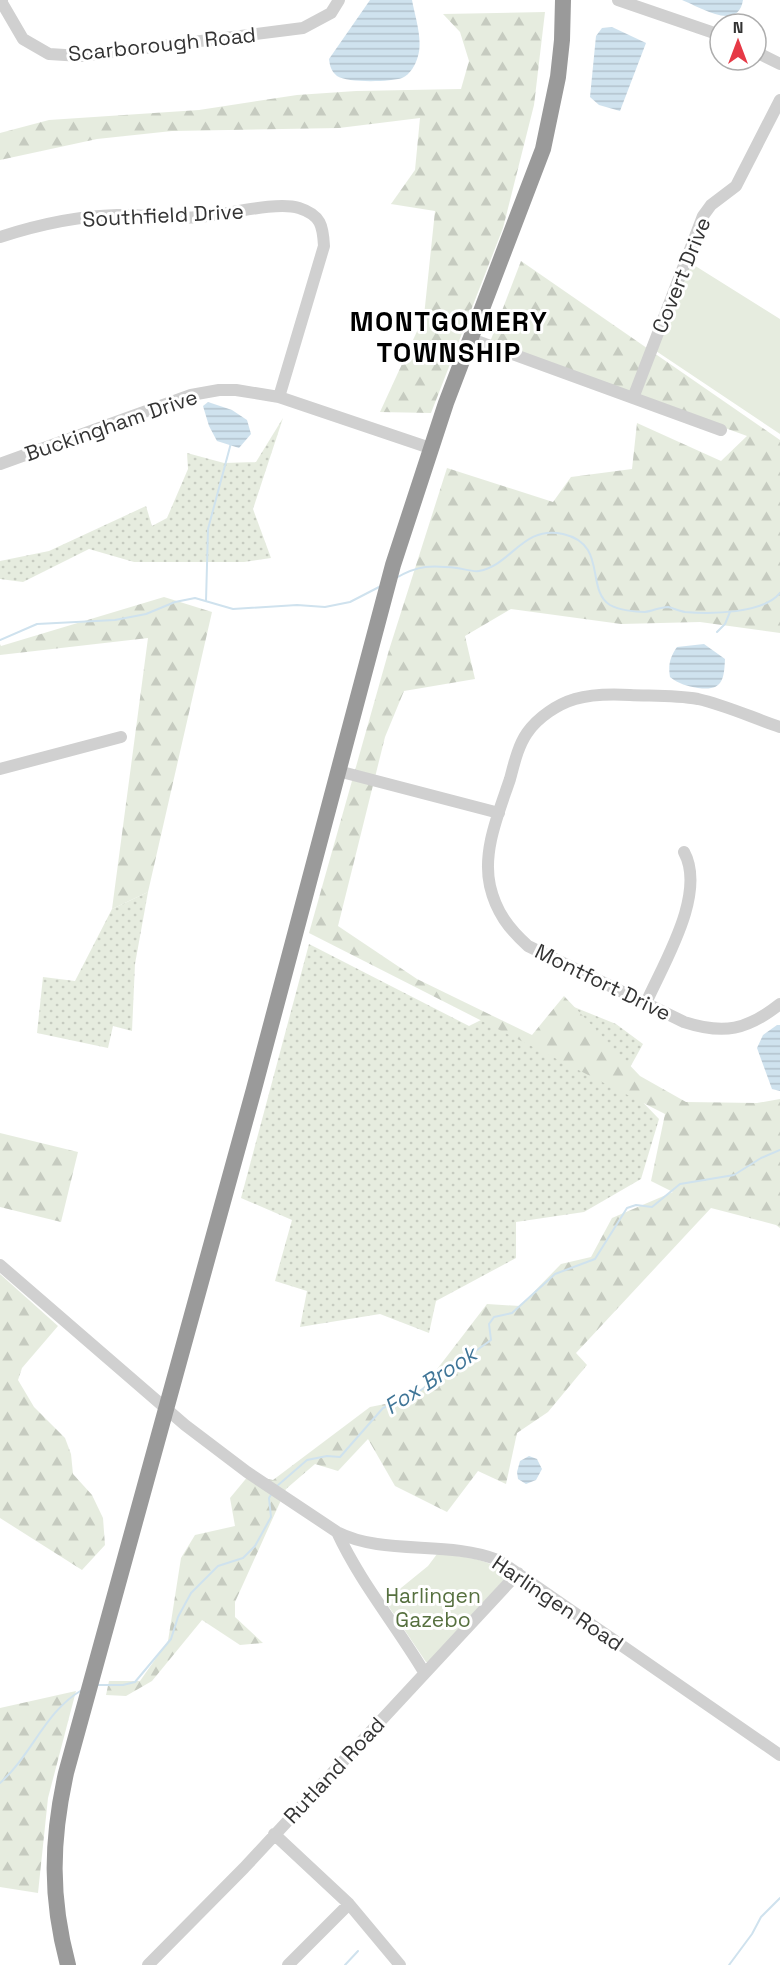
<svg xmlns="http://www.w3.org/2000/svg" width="780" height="1965" font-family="'Space Grotesk',sans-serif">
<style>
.grass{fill:url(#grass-dots)}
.forest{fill:url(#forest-firs)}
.green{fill:#e6ecdf}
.water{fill:url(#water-rules)}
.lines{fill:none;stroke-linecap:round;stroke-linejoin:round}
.stream{stroke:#cfe2ee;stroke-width:2}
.minor{stroke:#d0d0d0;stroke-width:12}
.highway{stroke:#9a9a9a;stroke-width:16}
.labels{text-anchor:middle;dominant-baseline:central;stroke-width:6;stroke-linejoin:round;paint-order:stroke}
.street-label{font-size:21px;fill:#333;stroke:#fff}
.park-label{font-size:21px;fill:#56703f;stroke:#fff}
.water-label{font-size:22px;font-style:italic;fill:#3f7597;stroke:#fff}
.district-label{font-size:27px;font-weight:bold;letter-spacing:1.5px;fill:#000;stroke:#fff}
</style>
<defs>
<pattern id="grass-dots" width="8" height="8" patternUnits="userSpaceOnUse" patternTransform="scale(1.5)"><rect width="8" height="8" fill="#e6ecdf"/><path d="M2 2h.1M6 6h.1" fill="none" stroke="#c6cbc0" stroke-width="1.8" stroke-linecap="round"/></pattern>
<pattern id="forest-firs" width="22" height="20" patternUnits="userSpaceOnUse" patternTransform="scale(1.5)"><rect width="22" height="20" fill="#e6ecdf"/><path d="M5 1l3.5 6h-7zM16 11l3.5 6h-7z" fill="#c6cbc0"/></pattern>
<pattern id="water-rules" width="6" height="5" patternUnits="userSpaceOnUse" patternTransform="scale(1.5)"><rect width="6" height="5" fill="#cfe2ee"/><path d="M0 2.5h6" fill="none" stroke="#b2c2cd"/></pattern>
</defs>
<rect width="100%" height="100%" fill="#fff"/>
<path class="grass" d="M283,418L253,509L271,558L244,562H134L89,549L23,582L0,579V561L49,551L146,506L152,526L167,518L188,469L187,453L224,463L256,462Z
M148,892L135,964L132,1031L113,1026L108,1048L37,1033L43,977L75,981L112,909Z
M309,944L469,1026L487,1017L539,1041L569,1005L616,1024L643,1044L628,1071L634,1093L659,1119L641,1179L584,1212L516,1222V1258L436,1301L429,1333L380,1314L300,1327L307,1291L275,1281L292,1220L241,1198Z"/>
<path class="forest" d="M545,12L534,105L503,228L431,413L380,412L424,316L435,211L391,204L415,170L420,118L339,128L172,131L97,139L0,160V133L49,120L199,110L297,95L356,91L461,89L469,61L460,32L443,14Z
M521,261L780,440V633L700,622L621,624L511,609L465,636L475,679L404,691L385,737L338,926L417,979L532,1035L564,996L640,1076L686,1102L757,1103L780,1099V1228L776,1225L711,1208L576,1353L587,1365L548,1412L517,1433L506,1484L478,1471L447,1512L395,1486L368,1439L338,1471L315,1464L286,1489L235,1602V1617L263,1643L240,1645L202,1620L152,1681L126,1696L106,1695L109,1681H140L168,1641L181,1558L195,1535L235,1526L230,1498L249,1475L273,1480L370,1407L415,1398L487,1304L520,1306L561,1264L591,1257L612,1218L673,1192L651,1181L665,1114L309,933L389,650L447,468L553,502L571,477L632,469L637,423L721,461L747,436L490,342Z
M164,597L212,612L148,892L112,909L148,638L0,655V644L1,646Z
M0,1133L78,1152L61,1222L0,1207Z
M0,1274L58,1326L22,1368L18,1380L34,1407L65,1438L71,1454L73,1474L92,1495L103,1518L105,1545L82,1570L0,1518Z
M76,1691L48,1798L38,1893L0,1887V1708Z"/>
<path class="green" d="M689,262L780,319V434L656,351Z
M437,1554C470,1557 481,1558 510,1573L429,1662H426L385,1601L428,1566Z"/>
<path class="water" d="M370,0H412C415,17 423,39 418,56C416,64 410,75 402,78C390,82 347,83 337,76C331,71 330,66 329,59Z
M682,0H743C738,32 700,7 682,0Z
M612,27L646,43L620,111L599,105L590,97L596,36L602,28Z
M208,402L232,410L247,420L251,434L239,448L217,441L209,426L203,406Z
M704,644L725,659C724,681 722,691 698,688C687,686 679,684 670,677C668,665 670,657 677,647Z
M777,1025H780V1091L772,1089L757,1048L763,1035Z
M529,1456L537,1459L542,1469L536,1480L526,1484L518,1479L517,1472L520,1461Z"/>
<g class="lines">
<path class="stream" d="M396,578C418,565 432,565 457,568C464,569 473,572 479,571C512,565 522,525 563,534C608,544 585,589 610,605C619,610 635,612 645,612C653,611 660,607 668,607C673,608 679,611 685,612C711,614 763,614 780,593
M206,601L208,529L231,443
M717,632L725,624L730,612
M0,640L37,624L115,620L146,614L175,602L195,598L233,609L297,605L325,607L350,602L381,586
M277,1486L307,1460L327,1456L340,1457L383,1408L414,1395L491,1340L489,1324L494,1317L512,1313L555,1274L595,1259L627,1208L636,1205L652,1207L680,1184L734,1175L761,1158L780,1150
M96,1685H123L135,1682L171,1639L178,1617L191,1593L218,1566L243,1558L255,1546L271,1517L269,1498L272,1493
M0,1783C32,1755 45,1711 82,1690
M345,1965L358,1951
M729,1965L752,1934L761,1917L780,1898"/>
<path class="minor" d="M2,0V3L23,39L49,54L81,56L303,28L331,13L339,0
M618,0L720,35
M756,52L780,64
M0,237C37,225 77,216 117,215C144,214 171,220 199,217C225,215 276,201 299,208C321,215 323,226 324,246L279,397
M471,339L721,430
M633,398L703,216L711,205L736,186L780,100
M0,464L191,395L219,390H236L279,397L430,448
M780,727C753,718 725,705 698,699C675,695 652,696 630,695C612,694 592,694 575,699C558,704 538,717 527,733C518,746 514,764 510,779C499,812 482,851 490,886C496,912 509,929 528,946L684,1022C724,1035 747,1030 780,1004
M0,769L121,737
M338,771L499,813
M646,1003C663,964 707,894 684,852
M0,1265L185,1425L247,1472L337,1532C384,1556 447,1540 498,1560L780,1755
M337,1532C360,1582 396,1625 424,1672
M274,1834L349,1904L400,1965
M148,1965L244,1868L518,1573
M288,1965L349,1904"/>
<path class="highway" d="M68,1965C50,1898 51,1841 66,1773L254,1089L393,565L446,403L543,149L558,77L562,40L563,0"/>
</g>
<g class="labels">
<g class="street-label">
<text transform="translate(162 44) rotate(-6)">Scarborough Road</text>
<text transform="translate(163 215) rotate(-3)">Southfield Drive</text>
<text transform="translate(681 275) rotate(-68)">Covert Drive</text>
<text transform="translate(111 425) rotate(-19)">Buckingham Drive</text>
<text transform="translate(603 982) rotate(26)">Montfort Drive</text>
<text transform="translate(558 1603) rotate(34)">Harlingen Road</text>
<text transform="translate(334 1770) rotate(-47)">Rutland Road</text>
</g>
<g class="park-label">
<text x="433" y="1595">Harlingen<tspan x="433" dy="24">Gazebo</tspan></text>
</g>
<g class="water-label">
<text transform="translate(430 1380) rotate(-33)">Fox Brook</text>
</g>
<g class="district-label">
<text x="449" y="321">MONTGOMERY<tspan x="449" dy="31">TOWNSHIP</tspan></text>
</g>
</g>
<g transform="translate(738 42)"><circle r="28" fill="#ffffff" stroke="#adadad" stroke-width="1.5"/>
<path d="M0-4.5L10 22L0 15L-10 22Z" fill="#e63946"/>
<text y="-9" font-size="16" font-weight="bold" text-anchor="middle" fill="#333333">N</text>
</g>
</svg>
